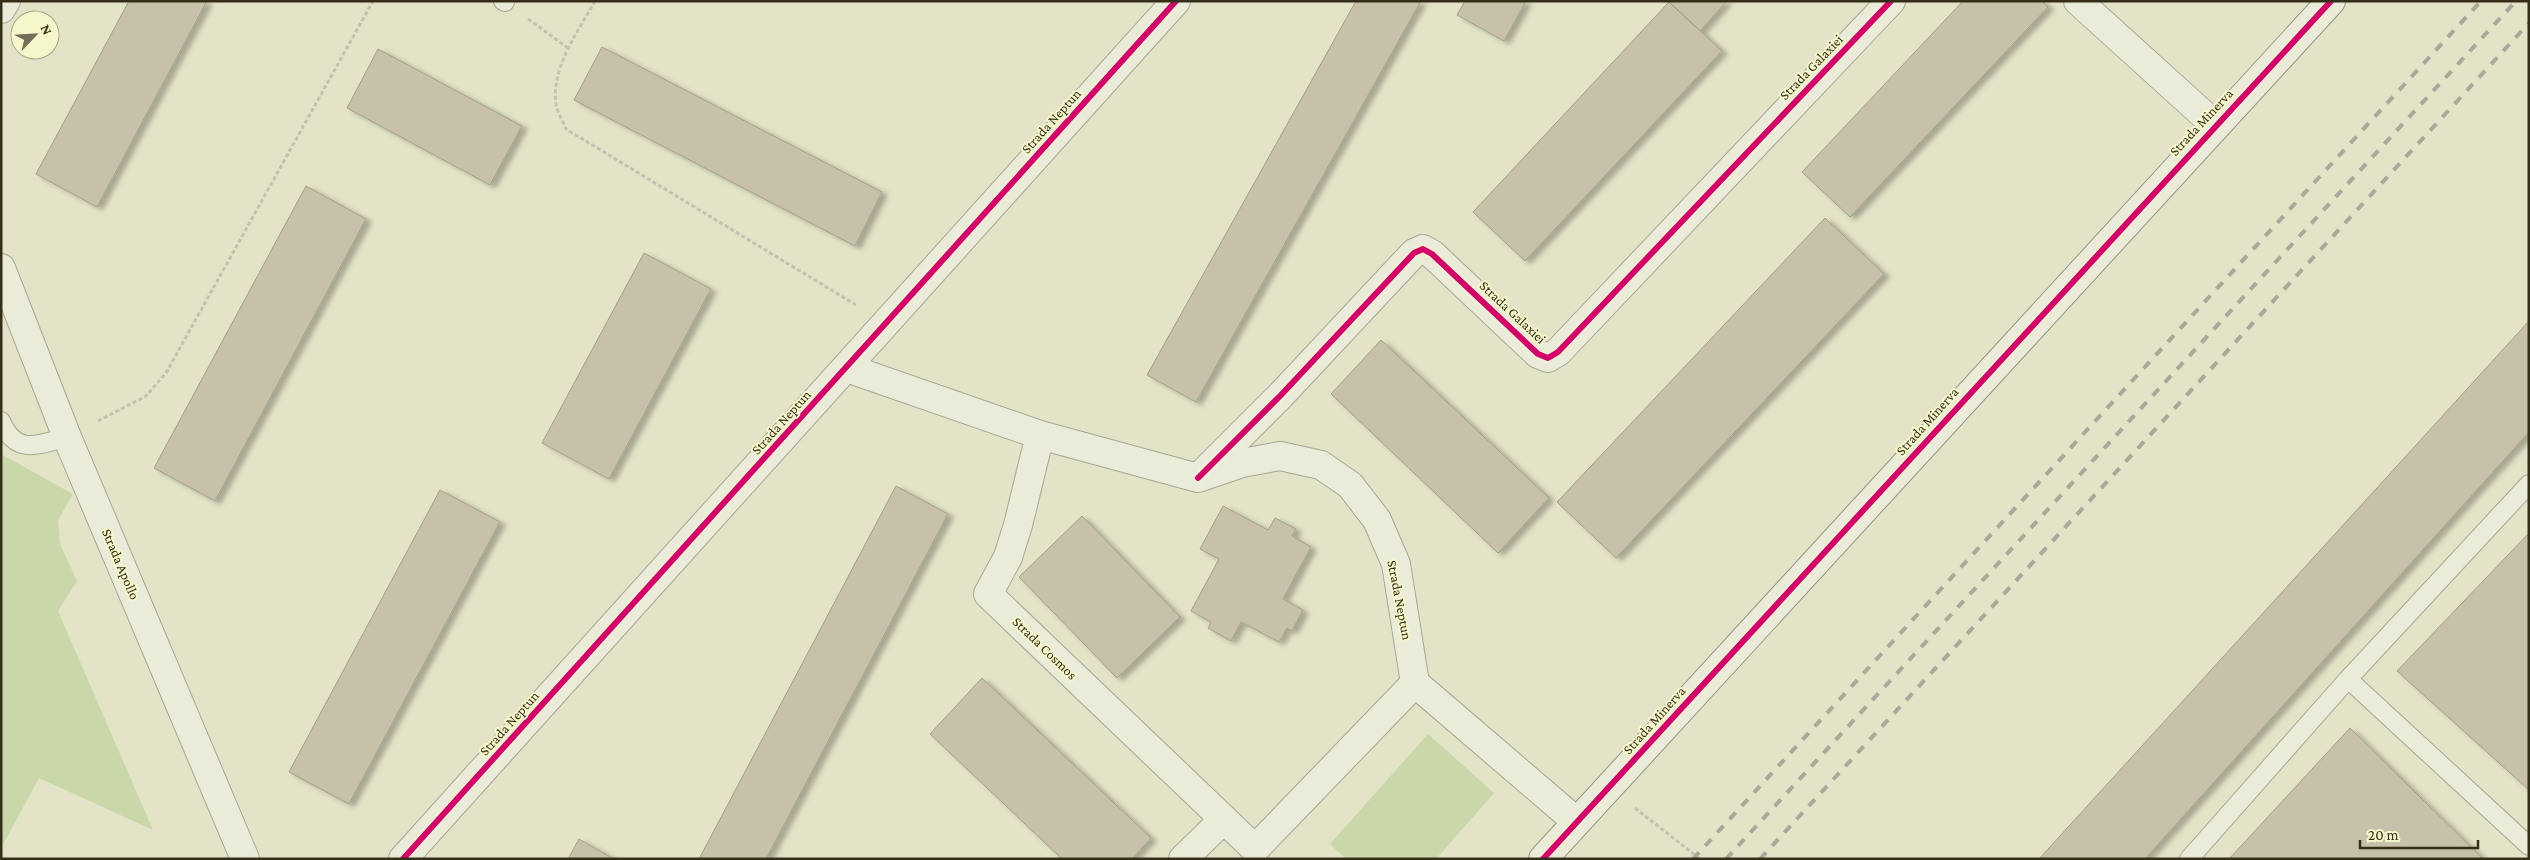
<svg xmlns="http://www.w3.org/2000/svg" width="2530" height="860" font-family="'Crimson Pro',serif">
<style>
.green{fill:#cad7a9}
.building{fill:#c7c1a9;stroke:#a39e88;filter:url(#shadow)}
.lines{fill:none;stroke-linecap:round;stroke-linejoin:round}
.lane-casing{stroke:#a8a592;stroke-width:20}
.street-casing{stroke:#a8a592;stroke-width:30}
.secondary-casing{stroke:#979582;stroke-width:30}
.path{stroke:#c3c1b1;stroke-width:3;stroke-dasharray:4 2.5;stroke-linecap:butt}
.lane{stroke:#ebebda;stroke-width:18}
.street{stroke:#ebebda;stroke-width:28}
.secondary{stroke:#ebebda;stroke-width:28}
.rail{stroke:#a9a89b;stroke-width:4;stroke-dasharray:9 9;stroke-linecap:butt}
.cycleway-casing{stroke:#f6f6cb;stroke-width:9}
.cycleway{stroke:#d6006c;stroke-width:6}
.labels{text-anchor:middle;dominant-baseline:central;stroke-width:4;stroke-linejoin:round;paint-order:stroke}
.street-label{font-size:14px;fill:#352f1a;stroke:#f6f6cb}
</style>
<defs>
<filter id="shadow"><feDropShadow dx="5.5" dy="3" stdDeviation="2.5" flood-color="#0004"/></filter>
</defs>
<rect width="100%" height="100%" fill="#e3e3c8"/>
<path class="green" d="M1,454L73,494L58,520L60,544L77,581L58,611L153,830L39,778L1,848Z
M1428,734L1494,793L1436,859H1346L1330,844Z"/>
<path class="building" d="M129,1H207L97,207L36,174Z
M1356,1H1421L1196,402L1147,375Z
M1465,1H1526L1504,41L1457,15Z
M1668,1H1727L1700,31Z
M1963,1H2042L2048,7L1850,217L1802,172Z
M1669,2L1722,51L1525,261L1473,212Z
M602,47L882,192L855,246L574,100Z
M378,49L522,126L490,185L347,108Z
M306,186L366,219L215,501L154,468Z
M1825,218L1884,274L1616,558L1557,502Z
M644,253L711,289L609,479L542,443Z
M2529,321V432L2145,859H2039Z
M1381,340L1549,498L1498,553L1331,394Z
M896,486L948,514L766,859H699Z
M440,490L500,522L349,804L289,772Z
M1223,506L1268,530L1275,518L1296,529L1292,536L1311,547L1283,599L1303,610L1292,631L1287,628L1279,642L1241,622L1231,641L1208,628L1211,622L1191,611L1219,559L1200,549Z
M1082,516L1180,617L1117,678L1019,577Z
M2529,533V790L2397,671Z
M982,678L1151,838L1132,859H1062L930,734Z
M2350,728L2483,859H2229Z
M579,839L614,859H568Z"/>
<g class="lines">
<defs>
<path id="lane" d="M503,1L505,2
M1,421C16,456 37,445 67,437
M2348,679L2529,846
M2189,859L2348,679L2529,484"/>
<path id="street" d="M2078,1L2215,125
M1,9L6,1
M1,268L67,437L245,859
M847,368L1040,435L1198,478L1242,463L1280,456L1321,465L1350,485L1377,520L1396,564L1415,683L1577,822
M1040,435L1018,525L1008,557L988,594L1255,849L1415,683
M1198,478L1281,395L1414,253L1423,249L1432,254L1538,354L1548,358L1558,352L1891,1
M403,859L1176,1
M1183,859L1224,819"/>
<path id="secondary" d="M1543,859L2331,1"/>
</defs>
<use href="#lane" class="lane-casing"/>
<use href="#street" class="street-casing"/>
<use href="#secondary" class="secondary-casing"/>
<path class="path" d="M595,1C578,32 551,67 556,104C557,112 563,121 566,129L856,305
M528,19L568,48
M98,421L146,396L166,373L373,1
M1635,808L1700,859"/>
<use href="#lane" class="lane"/>
<use href="#street" class="street"/>
<use href="#secondary" class="secondary"/>
<path class="rail" d="M1693,859L2481,1
M1726,859L2516,1
M1760,859L2529,23"/>
<defs>
<path id="cycleway" d="M1198,478L1281,395L1414,253L1423,249L1432,254L1538,354L1548,358L1558,352L1891,1
M403,859L1176,1
M1543,859L2331,1"/>
</defs>
<use href="#cycleway" class="cycleway-casing"/>
<use href="#cycleway" class="cycleway"/>
</g>
<g class="labels">
<g class="street-label">
<text transform="translate(1811 67) rotate(-46)">Strada Galaxiei</text>
<text transform="translate(1051 121) rotate(-48)">Strada Neptun</text>
<text transform="translate(2201 122) rotate(-47)">Strada Minerva</text>
<text transform="translate(1513 312) rotate(43)">Strada Galaxiei</text>
<text transform="translate(1927 421) rotate(-48)">Strada Minerva</text>
<text transform="translate(781 422) rotate(-48)">Strada Neptun</text>
<text transform="translate(121 564) rotate(67)">Strada Apollo</text>
<text transform="translate(1400 600) rotate(79)">Strada Neptun</text>
<text transform="translate(1045 648) rotate(44)">Strada Cosmos</text>
<text transform="translate(1654 720) rotate(-48)">Strada Minerva</text>
<text transform="translate(509 723) rotate(-48)">Strada Neptun</text>
</g>
</g>
<rect width="2530" height="860" fill="none" stroke="#352f1a" stroke-width="5"/>
<g transform="translate(35 35) rotate(65)"><circle r="24" fill="#f6f6cb" stroke="#a9a684"/>
<path d="M0-4L9 19L0 12L-9 19Z" fill="#726e57"/>
<text y="-8" font-size="14" font-weight="bold" text-anchor="middle" fill="#352f1a">N</text>
</g>
<path d="M2360 840v8h118v-8" fill="none" stroke="#352f1a" stroke-width="2.5"/>
<text x="2368" y="840" font-size="15" fill="#352f1a" stroke="#f6f6cb" stroke-width="4" paint-order="stroke">20 m</text>
</svg>
